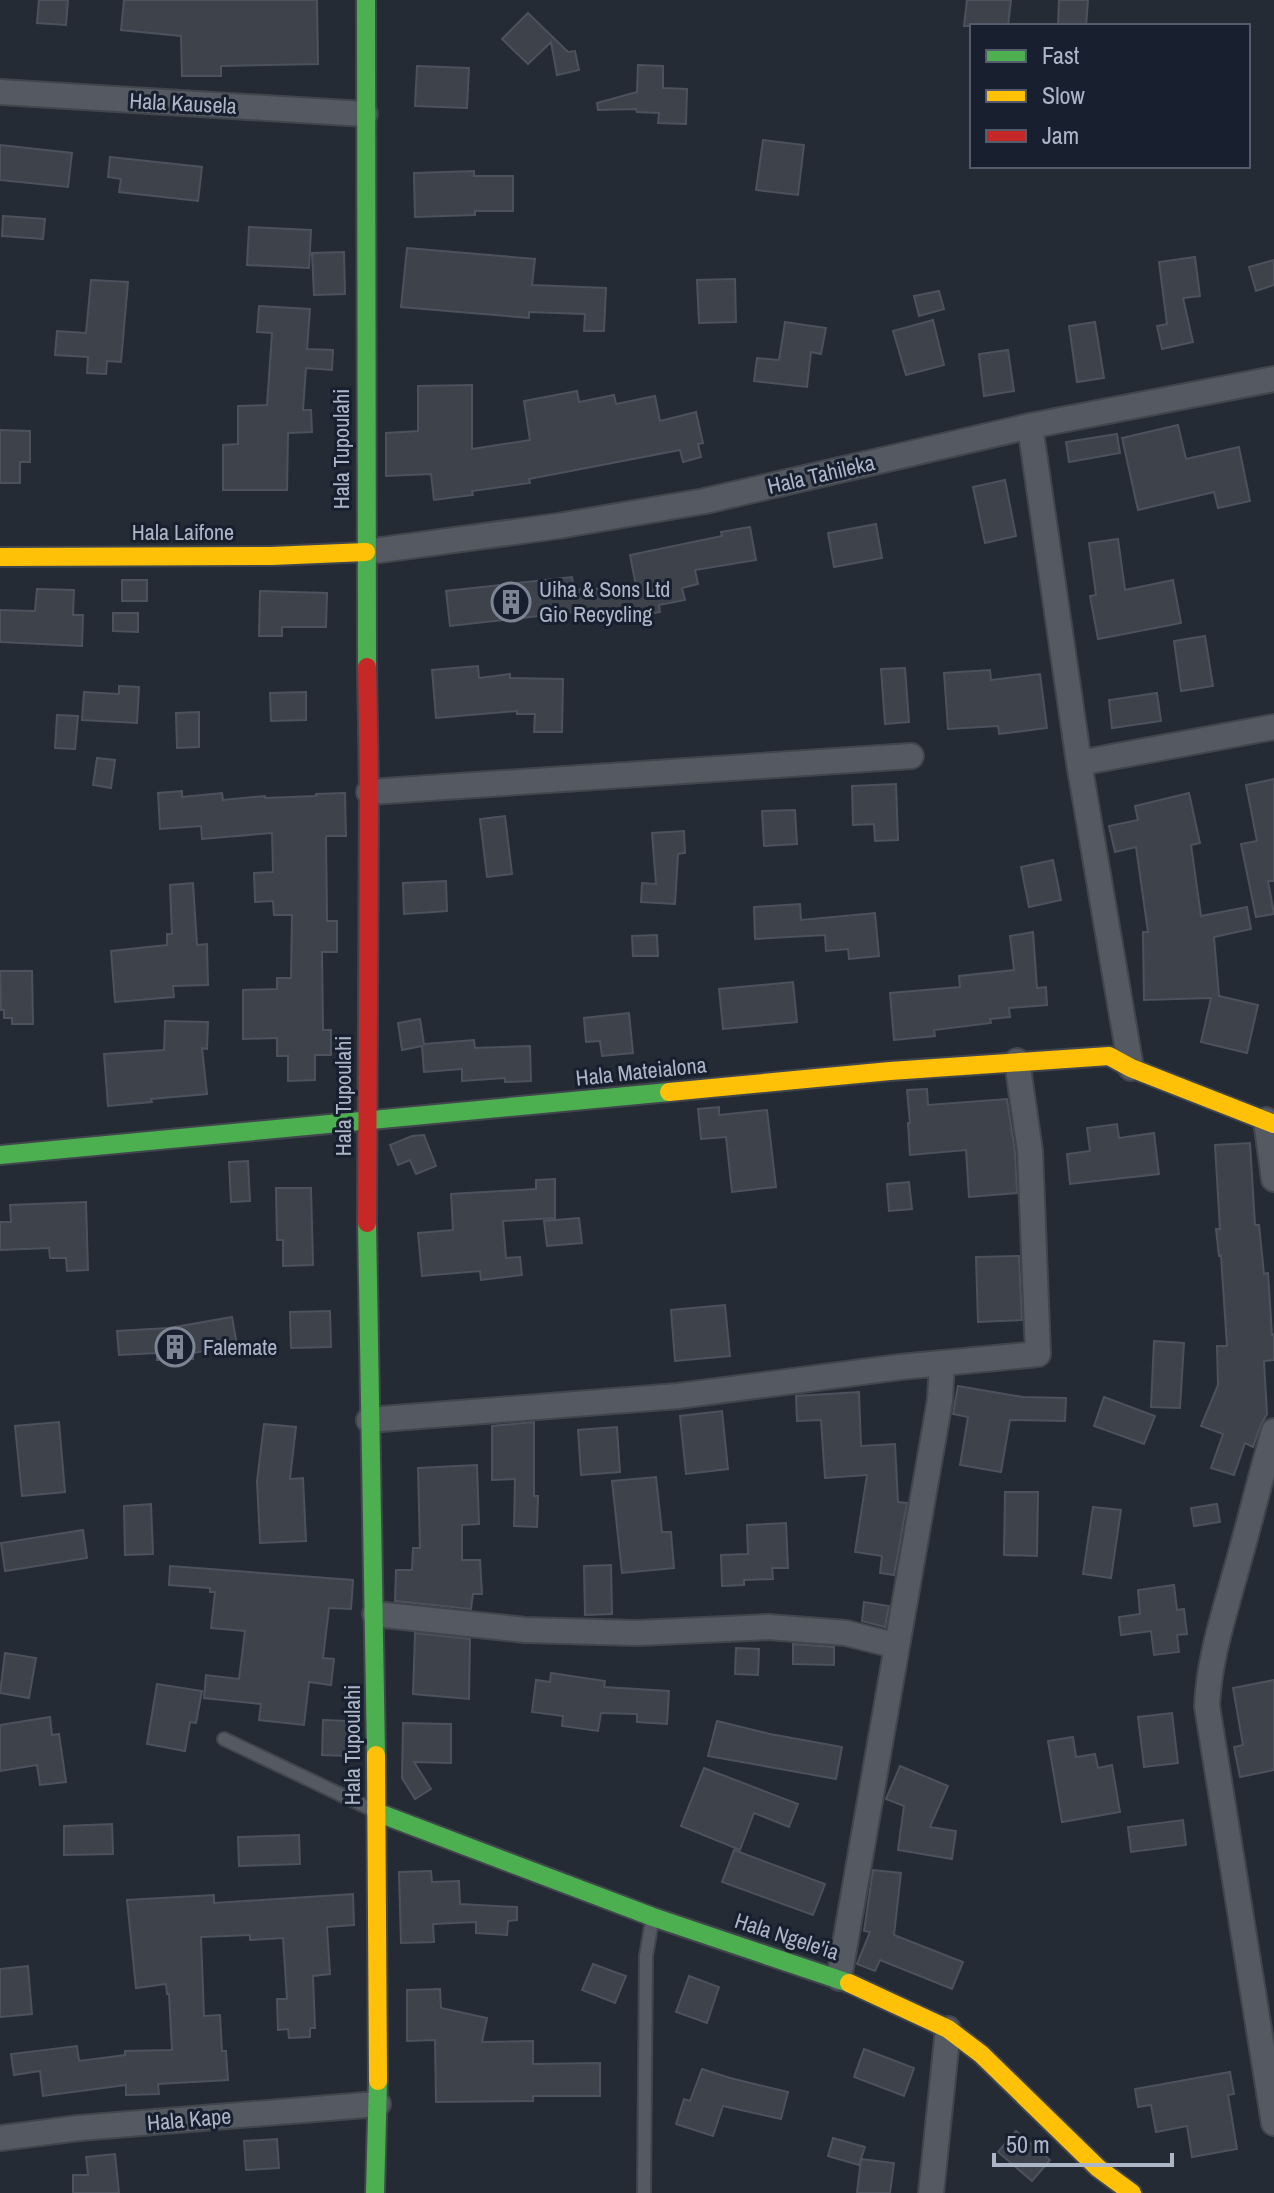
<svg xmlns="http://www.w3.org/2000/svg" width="1274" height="2193" font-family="'Archivo Narrow',sans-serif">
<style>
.building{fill:#3d424b;stroke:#4c525d;stroke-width:2}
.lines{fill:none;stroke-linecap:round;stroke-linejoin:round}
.lane-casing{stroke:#41464d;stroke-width:16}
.street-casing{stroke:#41464d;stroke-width:28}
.fast-casing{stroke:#41464d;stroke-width:22}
.slow-casing{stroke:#41464d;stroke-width:22}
.jam-casing{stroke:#41464d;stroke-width:22}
.lane{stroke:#555a62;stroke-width:12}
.street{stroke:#555a62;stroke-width:24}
.fast{stroke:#4caf50;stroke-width:18}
.slow{stroke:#ffc107;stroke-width:18}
.jam{stroke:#c62828;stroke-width:18}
.labels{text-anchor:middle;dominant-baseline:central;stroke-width:6;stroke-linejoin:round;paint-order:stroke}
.street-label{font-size:22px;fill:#adb6c7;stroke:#18202f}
.poi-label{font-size:22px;fill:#adb6c7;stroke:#18202f;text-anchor:start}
</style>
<rect width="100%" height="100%" fill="#252b35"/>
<path class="building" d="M39,0H68L66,25L37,23Z
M124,0H317L318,64L221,66V76H182L181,36L121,30Z
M967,0H1011L1008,26H964Z
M1059,0H1088L1086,26H1058Z
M528,13L568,52L575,51L579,70L557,75L551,42L528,64L502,39Z
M638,65L663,66V88L687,89L686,124L658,123L659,113L637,112L636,109L598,110L597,103L637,92Z
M417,66L469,68L467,108L415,106Z
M763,140L804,145L798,195L756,190Z
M0,145L72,153L68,187L0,180Z
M110,157L202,167L198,201L119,192L121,179L108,177Z
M474,171V176H513V211H475V215L415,217L414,173Z
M3,216L45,219L43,239L2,236Z
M249,227L311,230L309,268L247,265Z
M407,248L535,259L532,285L606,288L604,331H584L585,314L529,312V318L401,307Z
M344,252L345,294L314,295L312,253Z
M1195,257L1200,296L1183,298L1193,342L1162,349L1157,326L1167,324L1159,262Z
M1274,260V285L1256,291L1249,267Z
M735,279L736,322L699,323L697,280Z
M91,280L128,282L121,362L107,361L106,374L87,373L88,357L55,355L57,331L86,333Z
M939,291L944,309L919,316L914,296Z
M259,306L310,309L307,349L333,350L332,370L306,368L303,410H311L312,432L288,433L287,490H223V445L238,444V406L267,405L272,333L257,332Z
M933,320L944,365L906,375L893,331Z
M785,322L826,328L821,354L811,352L807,387L754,381L757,358L779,360Z
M1095,322L1104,378L1077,382L1069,326Z
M1008,350L1014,391L984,396L979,354Z
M472,385V449L530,440L524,401L577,391L579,402L614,395L616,404L655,396L660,421L696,412L703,443L698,444L701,457L683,462L680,450L529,479L530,483L472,491L473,495L434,500L431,474L386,476V433L418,431V386Z
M1178,425L1186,459L1239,447L1250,501L1218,508L1214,492L1138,510L1122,438Z
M0,430L30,431V462H20V483H0Z
M1117,434L1120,453L1069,462L1066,442Z
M1005,480L1016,536L985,543L973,487Z
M876,524L882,558L834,567L828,533Z
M750,527L756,560L695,570L698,584L682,588L685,600L659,605L660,612L603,623V617L582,618V611L450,626L446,591L572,577L574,590L636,586L630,555L722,536L721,532Z
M1118,539L1125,590L1173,580L1181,623L1098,639L1090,596L1096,595L1089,543Z
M122,580H147V601H122Z
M37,589L74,590L73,615H83L82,646L0,642V610L35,611Z
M260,591L327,593L326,627H282V636H259Z
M113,613H138V632L113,631Z
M1205,636L1213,686L1181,691L1174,641Z
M478,666L479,678L510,674V678L563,679L562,732H534L535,714H517V711L436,718L432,670Z
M905,668L909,722L885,724L881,669Z
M990,670L991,680L1040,674L1047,728L999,734L998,726L948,729L944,673Z
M119,686L139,687L137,723L82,720L84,692L119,694Z
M306,692V720L271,721L270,693Z
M1157,693L1161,721L1112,728L1109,700Z
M199,712V747L177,748L176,713Z
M57,715L78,716L75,749L55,748Z
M97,758L115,760L111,788L93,785Z
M1274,779V881H1268L1274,914L1256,917L1241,844L1257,841L1246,785Z
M896,784L898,840L875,841L874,824L853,825L852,786Z
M182,791V797L222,793L223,800L265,796V798L316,796V794L345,793L346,836H326L327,921H337V952H322L323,1030H331V1055H315V1080L288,1081V1056H277V1038L243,1039V990L277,989V978H291L292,915H274L273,901L255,902L254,873L273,872L272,833L202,839L201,826L160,829L158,793Z
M1189,793L1200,843L1191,845L1201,916L1247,907L1251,929L1214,937L1219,996L1258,1005L1247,1053L1201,1042L1211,998L1144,1000L1143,932H1148L1136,847L1115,852L1109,826L1138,820L1135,806Z
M795,810L797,844L764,846L762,811Z
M505,816L512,874L487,877L480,819Z
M684,831L685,853L678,854L675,904L641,902L642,883L656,884L652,833Z
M1053,860L1061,900L1029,907L1021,867Z
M446,881L447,911L404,914L403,883Z
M193,883L197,945L207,944L208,985L173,986L174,997L115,1002L111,951L167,945V934H172L170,885Z
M800,904L801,920L875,913L879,956L849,959L848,949L826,951L825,935L755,939L754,907Z
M1033,932L1037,988L1046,987L1047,1005L1009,1008L1010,1017L990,1019L991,1023L934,1030L935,1036L894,1040L890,993L960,987L959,976L1014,970L1010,936Z
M657,935L658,956H633L632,936Z
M0,971H32L33,1024H12V1018H4V1010H1Z
M793,982L797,1022L723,1029L719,989Z
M629,1013L633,1053L602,1056L600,1041L586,1042L584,1018Z
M420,1019L424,1044L474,1040L475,1048L530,1046L531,1081L505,1082V1078L462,1081V1069L424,1072L422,1046L402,1050L398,1023Z
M165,1021L208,1022L207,1049L202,1048L207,1094L151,1099L152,1102L108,1106L104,1054L164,1050Z
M927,1089L928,1105L1007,1099L1015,1152L1017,1193L969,1197L966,1150L910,1155L908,1123H910L907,1090Z
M719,1107V1115L767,1110L776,1187L732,1192L726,1137L701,1139L698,1109Z
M1117,1124L1119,1138L1154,1133L1159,1174L1070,1184L1067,1154L1090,1151L1087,1128Z
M424,1135L436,1166L416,1174L410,1160L398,1165L390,1145L412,1136Z
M1250,1143L1255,1225H1259L1264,1274L1268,1273L1272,1335L1274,1334V1360L1264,1361L1267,1414L1260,1427L1253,1447L1245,1443L1234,1475L1211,1468L1223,1434L1201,1426L1218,1385L1217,1346H1227L1221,1256H1219L1216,1229H1220L1215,1145Z
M248,1161L250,1201L231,1202L229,1162Z
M555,1179V1218L503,1221L506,1258L520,1257L522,1275L481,1280L480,1271L422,1276L418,1233L453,1230L451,1194L536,1189V1180Z
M909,1182L912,1209L889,1211L887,1184Z
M276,1188H311L313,1265L283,1266V1240H277Z
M86,1202L88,1270L67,1271L66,1258H50L49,1248L0,1250V1222H11L10,1205Z
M579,1218L582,1243L547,1246L544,1221Z
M1019,1256L1022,1320L978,1322L976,1257Z
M725,1305L730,1356L675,1361L671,1310Z
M330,1311L331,1347L291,1348L290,1312Z
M232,1317L237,1345L193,1353V1359L157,1360V1353L119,1355L117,1331L169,1328Z
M1154,1341L1184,1343L1180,1408L1151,1407Z
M958,1386L1023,1397L1066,1398L1065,1421L1010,1420L1001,1472L960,1465L968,1417L953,1414Z
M859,1392L861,1446L895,1444L898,1502L907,1503L894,1575L880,1573L882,1556L855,1552L867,1475L825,1478L821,1420L797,1421L796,1396Z
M1104,1397L1155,1416L1144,1444L1094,1426Z
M722,1411L728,1469L686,1474L680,1416Z
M59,1422L65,1492L22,1496L15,1426Z
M534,1422V1496H538L537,1527L514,1526L515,1479L492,1480V1426Z
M264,1424L296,1427L290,1479L303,1478L306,1541L260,1543L257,1481Z
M617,1427L620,1472L581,1475L578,1430Z
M477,1465L479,1524L462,1525V1560H480L482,1594H473L471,1609L395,1601L396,1570H412L413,1548H420L418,1468Z
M656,1477L662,1532H671L674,1568L622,1573L612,1481Z
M1005,1492H1038L1037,1556L1004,1555Z
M151,1504L153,1554L125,1555L124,1506Z
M1217,1504L1220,1522L1194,1526L1191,1508Z
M1093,1507L1121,1510L1111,1578L1083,1574Z
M786,1523L788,1568H772L773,1579L744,1580V1585L722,1586L721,1555L748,1554L747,1525Z
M83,1530L87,1558L5,1571L1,1543Z
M611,1565L612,1614L585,1615L584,1566Z
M170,1566L353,1580L351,1609L329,1608L323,1658L334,1659L331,1685L309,1682L304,1725L259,1720L261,1704L204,1698L206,1675L239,1679L245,1631L211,1628L215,1592H210V1588L169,1585Z
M1174,1585L1177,1610L1184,1609L1187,1634L1177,1635L1179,1652L1154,1655L1151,1631L1121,1635L1119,1617L1140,1614L1138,1590Z
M864,1602L889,1606L885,1627L862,1621Z
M415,1633L470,1639L469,1699L413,1694Z
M793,1644L834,1647V1665L793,1664Z
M736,1648L759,1649L758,1675L735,1674Z
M5,1653L36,1658L29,1698L0,1693Z
M551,1673L605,1681L604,1687L669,1691L667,1724L637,1722V1714L601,1713L598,1731L562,1726L563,1716L532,1712L536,1680L550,1682Z
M1274,1680V1770L1240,1777L1234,1747L1243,1745L1233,1688Z
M157,1684L202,1691L196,1723L190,1722L185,1751L147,1744Z
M1172,1713L1178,1763L1144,1767L1138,1717Z
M50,1717L52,1735L59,1734L66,1782L40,1785L37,1765L0,1771V1725Z
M323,1720L348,1721L347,1756L322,1755Z
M717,1721L770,1734L842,1747L836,1779L708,1756Z
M403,1723L451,1724V1763L414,1762L431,1789L415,1799L402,1778Z
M1073,1737L1076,1757L1095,1754L1098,1768L1112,1765L1120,1812L1062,1822L1048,1741Z
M900,1766L948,1786L930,1827L956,1831L952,1859L898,1850L904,1806L886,1799Z
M704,1768L798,1804L789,1827L754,1813L740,1850L681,1826Z
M1183,1820L1186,1845L1131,1852L1128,1827Z
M112,1824L113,1854L64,1855V1826Z
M299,1835L300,1864L239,1866L238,1837Z
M734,1850L825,1884L813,1915L722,1882Z
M873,1870L901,1873L894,1935L963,1962L952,1989L880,1960L875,1971L857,1964L870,1932L864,1931Z
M431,1871L432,1882L459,1881L460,1904L517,1907V1920L508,1921L507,1935L476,1933V1922L433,1924L434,1942L401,1943L399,1872Z
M353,1894L354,1925L327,1927L330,1974L313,1976L315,2028H310V2037L289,2038L288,2029L278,2030L277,1999H287L283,1938L250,1940V1935L201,1937L204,2016L220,2015L222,2051H226L228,2080L158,2084L159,2094L126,2095V2085L43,2096L40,2071L14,2075L11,2054L77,2046L79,2061L125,2055V2051L172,2050L169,1994H167L166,1984L136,1988L127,1900L214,1895V1903Z
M593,1964L626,1976L615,2003L582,1990Z
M28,1966L32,2014L0,2017V1969Z
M689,1976L719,1987L707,2023L676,2012Z
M440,1989L441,2008L487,2018L482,2042L533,2041V2064L600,2063V2096H533V2101L436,2102L435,2040L407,2041V1990Z
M864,2049L914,2068L904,2096L854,2077Z
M702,2069L730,2078L788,2092L781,2119L723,2106L713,2136L676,2124L684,2099L690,2101Z
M1230,2072L1234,2094L1228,2095L1237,2149L1192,2157L1187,2126L1156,2132L1151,2105L1138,2107L1135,2089Z
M1016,2131L1050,2160L1032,2181L998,2152Z
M833,2138L865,2147L859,2165L828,2156Z
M277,2139L279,2168L246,2170L244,2141Z
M115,2154L119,2193H73V2175H88L86,2157Z
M861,2159L894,2163L890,2193H857Z"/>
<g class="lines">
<defs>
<path id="lane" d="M224,1739L373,1810
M644,2193L646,1956L652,1921"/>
<path id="street" d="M0,92L365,114
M1030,426L1079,763L1131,1068
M366,552L558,526L705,501L1030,426L1274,379
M1079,763L1274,727
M369,792L911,756
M1266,1120L1274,1179
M369,1420L678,1396L900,1367L1038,1354L1030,1151L1017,1061
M1274,1431C1260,1478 1249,1526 1235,1574C1223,1618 1209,1660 1207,1706L1274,2123
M375,1614L525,1630L637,1633L768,1627L846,1633L897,1646
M839,1978L940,1400L942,1364
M0,2138L79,2128L378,2104
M931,2193L948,2029"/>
<path id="fast" d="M366,0L367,667
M0,1155L669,1092
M367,1223L376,1755
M376,1812L653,1917L849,1983
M375,2193L378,2081"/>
<path id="slow" d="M0,557L271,556L366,552
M669,1092L890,1071L1109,1056L1131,1068L1274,1124
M376,1755L378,2081
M849,1983L948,2029L981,2054L1098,2168L1132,2193"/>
<path id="jam" d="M367,1223L369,792L367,667"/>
</defs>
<use href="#lane" class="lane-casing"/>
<use href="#street" class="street-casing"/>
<use href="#fast" class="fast-casing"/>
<use href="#slow" class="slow-casing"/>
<use href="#jam" class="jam-casing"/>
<use href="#lane" class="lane"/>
<use href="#street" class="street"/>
<use href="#fast" class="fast"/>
<use href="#slow" class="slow"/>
<use href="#jam" class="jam"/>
</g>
<defs>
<symbol id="building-ring" viewBox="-11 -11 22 22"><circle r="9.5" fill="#18202f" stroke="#7d8594" stroke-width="1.5"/><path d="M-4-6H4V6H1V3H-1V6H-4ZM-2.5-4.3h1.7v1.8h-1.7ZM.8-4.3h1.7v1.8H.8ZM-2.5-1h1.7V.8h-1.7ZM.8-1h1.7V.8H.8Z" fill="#7d8594"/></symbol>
</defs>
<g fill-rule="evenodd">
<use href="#building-ring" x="489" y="580" width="44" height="44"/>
<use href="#building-ring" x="153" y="1325" width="44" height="44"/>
</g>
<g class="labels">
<g class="street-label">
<text transform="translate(183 103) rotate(3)">Hala Kausela</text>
<text transform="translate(341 449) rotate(-90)">Hala Tupoulahi</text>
<text transform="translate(821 474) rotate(-13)">Hala Tahileka</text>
<text x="183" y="532">Hala Laifone</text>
<text transform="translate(641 1071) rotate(-6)">Hala Mateialona</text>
<text transform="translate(343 1096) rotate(-90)">Hala Tupoulahi</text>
<text transform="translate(352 1745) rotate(-90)">Hala Tupoulahi</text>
<text transform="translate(787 1936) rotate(18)">Hala Ngele'ia</text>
<text transform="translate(189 2119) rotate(-5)">Hala Kape</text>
</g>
<g class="poi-label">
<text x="539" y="589">Uiha &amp; Sons Ltd<tspan x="539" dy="25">Gio Recycling</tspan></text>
<text x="203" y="1347">Falemate</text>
</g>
</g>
<rect x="970" y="24" width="280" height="144" fill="#18202f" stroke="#545c6c" stroke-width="2"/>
<rect x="986" y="50" width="40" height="12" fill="#4caf50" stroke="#545c6c" stroke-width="2"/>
<text x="1042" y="64" font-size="24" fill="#adb6c7">Fast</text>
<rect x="986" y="90" width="40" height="12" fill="#ffc107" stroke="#545c6c" stroke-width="2"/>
<text x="1042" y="104" font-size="24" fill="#adb6c7">Slow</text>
<rect x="986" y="130" width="40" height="12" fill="#c62828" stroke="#545c6c" stroke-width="2"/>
<text x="1042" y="144" font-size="24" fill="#adb6c7">Jam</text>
<path d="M994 2153v12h178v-12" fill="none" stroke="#adb6c7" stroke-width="4"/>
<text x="1006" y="2153" font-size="24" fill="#adb6c7" stroke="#18202f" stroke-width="6" paint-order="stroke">50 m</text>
</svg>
